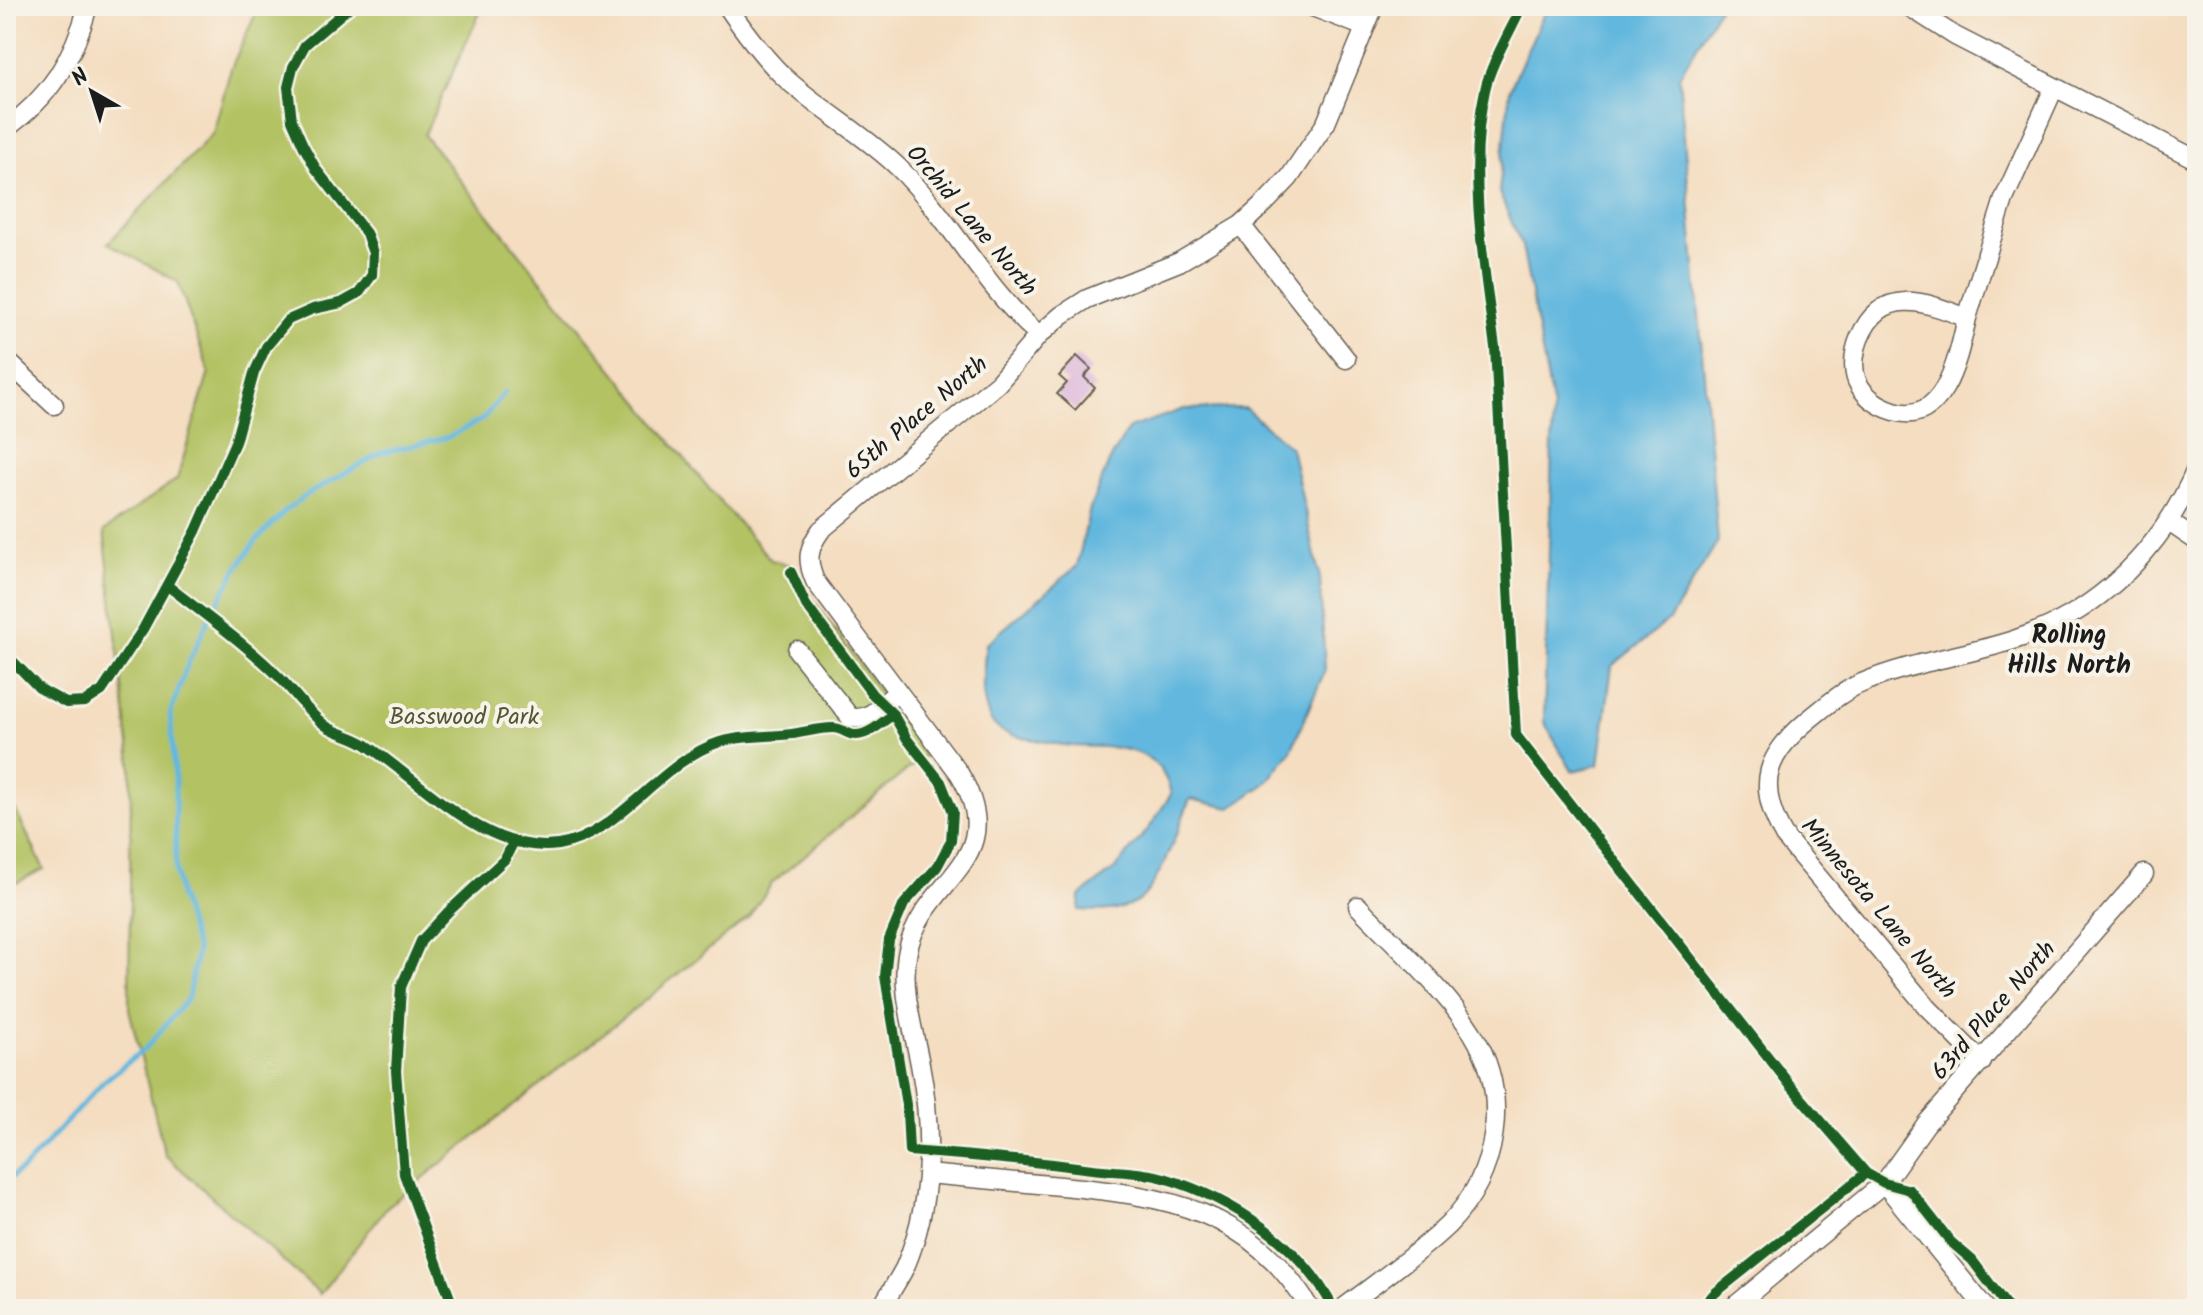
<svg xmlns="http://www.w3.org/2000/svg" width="2203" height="1315" font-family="Kalam,sans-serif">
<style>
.green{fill:#b3c264;stroke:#686f40;stroke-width:2}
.water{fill:#62b7de;stroke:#3f6a7d;stroke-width:2}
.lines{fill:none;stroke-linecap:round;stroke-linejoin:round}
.stream{stroke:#62b7de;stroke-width:5}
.building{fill:#dcb2da}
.minor-casing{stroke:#686055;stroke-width:21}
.minor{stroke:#fff;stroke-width:18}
.cycleway-casing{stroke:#f7f3e8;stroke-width:15}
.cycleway{stroke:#1b5e20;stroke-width:10}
.labels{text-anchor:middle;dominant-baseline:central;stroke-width:8;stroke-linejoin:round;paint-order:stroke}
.street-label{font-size:24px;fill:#1c1c1c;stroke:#f7f3e8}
.park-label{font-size:24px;fill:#515635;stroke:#f7f3e8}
.neighbourhood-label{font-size:26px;font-weight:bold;fill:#1c1c1c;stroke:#f7f3e8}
</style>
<rect width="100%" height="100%" fill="#f7f3e8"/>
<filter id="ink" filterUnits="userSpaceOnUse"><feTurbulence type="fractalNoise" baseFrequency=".0125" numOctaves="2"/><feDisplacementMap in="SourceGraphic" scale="16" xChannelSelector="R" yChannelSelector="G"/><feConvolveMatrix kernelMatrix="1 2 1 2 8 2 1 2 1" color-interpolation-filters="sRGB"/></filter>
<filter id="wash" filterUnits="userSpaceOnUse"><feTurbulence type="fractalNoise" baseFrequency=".006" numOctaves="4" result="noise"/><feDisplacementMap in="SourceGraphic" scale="32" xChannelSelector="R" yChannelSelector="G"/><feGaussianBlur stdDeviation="1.8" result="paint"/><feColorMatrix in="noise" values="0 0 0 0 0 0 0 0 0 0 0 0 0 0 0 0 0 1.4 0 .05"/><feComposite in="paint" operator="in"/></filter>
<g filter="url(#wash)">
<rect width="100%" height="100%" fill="#f4ddc0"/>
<path class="green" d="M259,6H483L424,135L710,490L771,560L796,567L804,588L926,754L773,882L749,917L387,1207L320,1294L165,1155L129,1009L131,763L104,531L177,479L209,372L178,282L108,243L213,133L231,68Z
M6,791L44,869L6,888Z"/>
<path class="water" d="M1547,6H1720L1679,77L1718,541L1669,620L1612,666L1599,765L1572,771L1544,722L1553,409L1522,246L1499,192L1510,89Z
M1245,408L1291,448L1320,578L1325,670L1291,751L1265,784L1230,808L1190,799C1180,823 1157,893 1135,903C1117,912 1098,911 1079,910L1080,896L1116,868L1150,827L1171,794C1159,742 1114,748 1072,746C1058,745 1044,741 1030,739C1015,737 995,732 989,717C979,694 984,668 986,644L1077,566L1090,508L1109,462L1129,428L1184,409Z"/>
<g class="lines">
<path class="stream" d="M6,1181L25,1167L103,1082L147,1047L188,998L197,951L180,896L176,870L175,778L170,714L187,666L210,616L236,570L255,542L286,510L308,494L381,453L449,437L483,419L505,392"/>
</g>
<g id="blocks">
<path class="building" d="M1077,356L1091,369L1084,377L1095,388L1075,410L1057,394L1067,383L1059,376Z"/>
</g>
</g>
<g filter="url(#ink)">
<use href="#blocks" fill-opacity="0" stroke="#686055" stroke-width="2"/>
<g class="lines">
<defs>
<path id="minor" d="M727,6C744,31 762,56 784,77C820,110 864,134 899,168C952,220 983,287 1039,335
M1310,6L1365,27
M1908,6L1955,36L2197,160
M6,128C50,98 74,57 88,6
M1241,225L1346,359
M1967,318C1959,352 1946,427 1894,411C1878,406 1864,396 1857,381C1852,369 1854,351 1859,339C1881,285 1924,301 1967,318L2004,199L2054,88
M6,360L54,405
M2169,522L2197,541
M797,650L850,717C868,723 884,703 897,692
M1982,1062L1927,1007L1784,836C1754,783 1767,753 1812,717C1827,705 1844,690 1862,683C1930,654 2003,654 2069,616C2127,582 2171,529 2197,467
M927,1174C972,1178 1016,1182 1061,1186C1167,1196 1251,1209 1310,1309
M1884,1183L1986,1309
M881,1309C888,1295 898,1281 905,1267C932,1203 933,1131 920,1064C913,1027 900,987 908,950C924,877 1012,862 959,773L815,581C806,560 808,548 821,530L998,383L1039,335L1062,315L1087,299L1179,262L1241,225L1266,202L1289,178L1326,123L1374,6
M1342,1309C1376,1283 1418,1254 1448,1225C1498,1174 1511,1096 1473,1034C1445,989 1395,945 1358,906
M1731,1309L1884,1183L1926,1124L2144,874"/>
</defs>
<use href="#minor" class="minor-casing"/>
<use href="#minor" class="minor"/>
<defs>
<path id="cycleway" d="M1522,6C1511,30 1490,65 1485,90C1467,168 1484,268 1495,347L1516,735L1790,1085L1866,1173L1884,1183L1910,1190L1951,1242L1972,1260L2009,1309
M791,572L806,605L872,694L893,714L907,739L941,782L953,812L951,841L937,867L904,904L889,940L885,976L907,1111L909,1151C971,1155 1031,1161 1092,1169C1115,1172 1142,1171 1164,1178C1233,1199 1301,1244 1334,1309
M168,586C206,616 246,644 280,678C296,694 308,713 326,726C338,734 353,736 365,744C420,780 486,855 558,845C618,836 660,761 720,742C742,735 769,737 792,734C806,732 819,728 833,728C842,728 848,735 856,735C869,735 883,722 893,714
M6,654L39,688L66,703L85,702L102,691L143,629L196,531L235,442L254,373L266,347L288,320L313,309L341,303L359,293L372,275L373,253L366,233L316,169L303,145L292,120L288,87L293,67L305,45L351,6
M454,1309L404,1174L396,1071L401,987L421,941L448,912L505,859L514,841
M1700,1309L1715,1293L1866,1173"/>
</defs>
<use href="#cycleway" class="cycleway-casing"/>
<use href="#cycleway" class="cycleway"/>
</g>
</g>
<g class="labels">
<g class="street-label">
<text transform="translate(971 221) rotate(50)">Orchid Lane North</text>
<text transform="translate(917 418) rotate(-40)">65th Place North</text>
<text transform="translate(1878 909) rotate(50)">Minnesota Lane North</text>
<text transform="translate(1994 1011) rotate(-49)">63rd Place North</text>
</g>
<g class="park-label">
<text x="464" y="717">Basswood Park</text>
</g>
<g class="neighbourhood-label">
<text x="2069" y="636">Rolling<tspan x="2069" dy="30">Hills North</tspan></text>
</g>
</g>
<rect width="2203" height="1315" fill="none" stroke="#f7f3e8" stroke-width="32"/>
<g transform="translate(92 92) rotate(321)" stroke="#f7f3e8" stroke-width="6" paint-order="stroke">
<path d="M0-6L14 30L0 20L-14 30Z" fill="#1c1c1c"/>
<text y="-12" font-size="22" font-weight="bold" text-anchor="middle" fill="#1c1c1c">N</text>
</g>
</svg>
